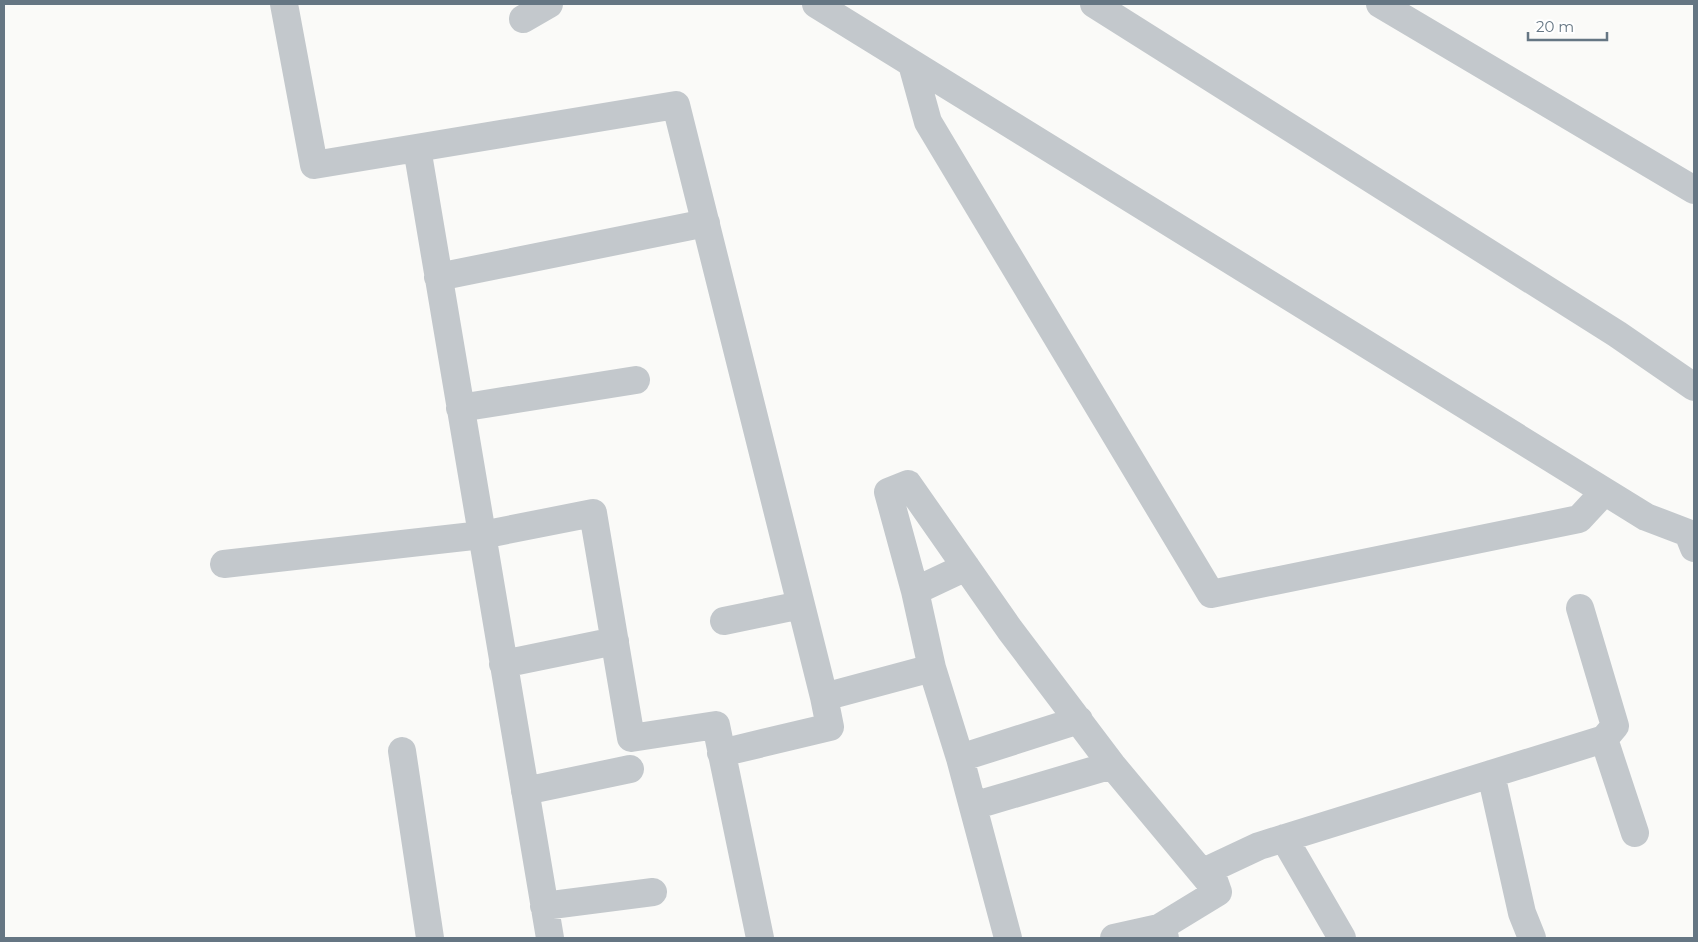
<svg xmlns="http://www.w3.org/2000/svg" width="1698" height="942" font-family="Montserrat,sans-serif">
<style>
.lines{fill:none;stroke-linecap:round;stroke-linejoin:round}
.minor{stroke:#c3c8cc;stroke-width:28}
</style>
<rect width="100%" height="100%" fill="#fafaf8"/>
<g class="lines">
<path class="minor" d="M284,4L314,165L676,105L824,697L932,668
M816,4L1646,517L1688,533L1694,548
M1094,4L1617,334L1694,387
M1380,4L1694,190
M523,19L549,4
M912,64L928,122L1211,594L1579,519L1604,492
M417,148L550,938
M438,277L706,223
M460,408L636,380
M224,564L482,535L593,513L631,738L716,725L760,938
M915,591L966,567
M724,621L801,605
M503,664L615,641
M1604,739L1635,833
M402,751L430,938
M721,753L830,727L824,697
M960,758L1079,720
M1491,774L1522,913L1532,938
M525,791L630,769
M973,806L1112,765
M1284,838L1342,938
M544,906L653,892
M1008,938L960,758L932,668L915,591L888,492L908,484L1010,630L1112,765L1218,892
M1114,938L1159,928
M1165,938L1159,928L1218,892L1210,869L1259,846L1604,739L1615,726L1580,608"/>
</g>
<rect width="1698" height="942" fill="none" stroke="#657683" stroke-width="10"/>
<path d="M1528 32v8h79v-8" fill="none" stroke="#657683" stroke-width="2.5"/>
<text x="1536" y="32" font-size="15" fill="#657683" stroke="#ffffff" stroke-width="4" paint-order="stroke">20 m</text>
</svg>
